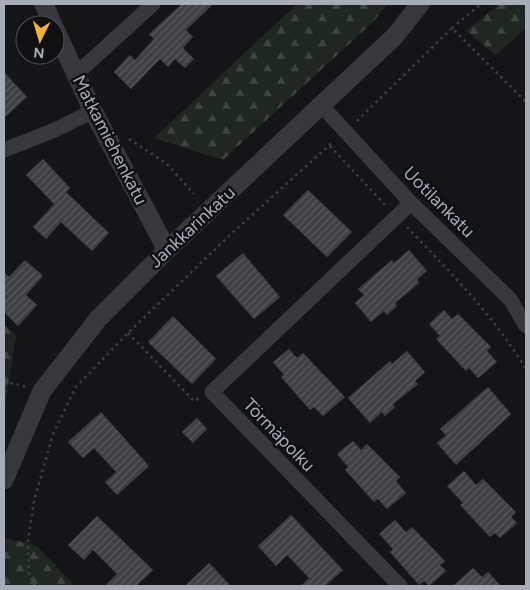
<svg xmlns="http://www.w3.org/2000/svg" width="530" height="590" font-family="Figtree,sans-serif">
<style>
.forest{fill:url(#forest-firs)}
.building{fill:url(#building-hatch);stroke:#302f33}
.lines{fill:none;stroke-linecap:round;stroke-linejoin:round}
.path{stroke:#3d3e43;stroke-width:2.5;stroke-dasharray:2.5 4;stroke-linecap:butt}
.minor{stroke:#37373c;stroke-width:15}
.tertiary{stroke:#37373c;stroke-width:19}
.labels{text-anchor:middle;dominant-baseline:central;stroke-width:5;stroke-linejoin:round;paint-order:stroke}
.street-label{font-size:18px;fill:#a8acb7;stroke:#101012}
</style>
<defs>
<pattern id="forest-firs" width="22" height="20" patternUnits="userSpaceOnUse" patternTransform="scale(1.25)"><rect width="22" height="20" fill="#202721"/><path d="M5 1l3.5 6h-7zM16 11l3.5 6h-7z" fill="#3e443f"/></pattern>
<pattern id="building-hatch" width="6" height="6" patternUnits="userSpaceOnUse" patternTransform="scale(1.25)"><rect width="6" height="6" fill="#404044"/><path d="M-1 1l2-2M0 6l6-6M5 7l2-2" fill="none" stroke="#59595d"/></pattern>
</defs>
<rect width="100%" height="100%" fill="#151517"/>
<path class="forest" d="M297,4H387L374,21L223,160L154,138Z
M499,4H526V28L496,55L466,31Z
M4,324L16,336L4,412Z
M4,538L36,545L75,586H4Z"/>
<path class="building" d="M182,4H213L186,30L193,37L183,48L194,59L185,68L175,59L168,67L160,59L131,89L114,72L130,55L135,60L154,39L149,34Z
M4,72L27,97L4,118Z
M43,159L70,188L66,192L109,233L92,251L61,222L46,239L33,227L54,204L26,175Z
M308,190L352,232L327,257L283,215Z
M409,250L427,271L417,279L419,283L395,303L397,306L387,315L384,311L371,322L355,303L364,295L358,289L392,260L394,263Z
M243,253L280,297L254,319L216,276Z
M25,260L43,276L26,295L37,305L18,326L4,312V272L9,277Z
M444,310L452,319L458,314L491,347L487,351L497,362L478,378L469,368L466,371L436,339L440,336L429,324Z
M173,316L216,359L192,384L148,342Z
M289,349L297,358L303,353L345,397L323,416L314,407L310,410L281,377L284,375L273,362Z
M407,351L425,372L415,381L418,384L393,404L395,407L385,416L382,412L370,423L348,398L390,361L392,364Z
M488,387L511,414L456,465L437,443L446,435L440,429Z
M101,412L149,466L117,495L105,482L116,472L94,448L83,458L68,442Z
M197,418L207,429L193,443L182,432Z
M353,441L361,450L367,444L400,477L396,481L406,493L387,509L378,499L374,502L345,470L348,467L337,454Z
M464,471L476,485L483,479L516,512L511,517L517,523L500,538L495,533L490,537L460,505L463,503L447,486Z
M291,515L343,570L325,586H301L309,578L287,555L276,566L258,546Z
M97,516L153,570L136,586H105L117,574L93,550L84,560L68,545Z
M395,520L406,532L412,527L445,561L440,565L446,571L429,586L424,581L419,585L390,552L393,549L379,534Z
M209,563L231,586H185Z
M473,568L482,577L488,572L501,586H453Z"/>
<g class="lines">
<path class="path" d="M452,28L481,4
M357,121L452,28L526,102
M129,139L167,164L194,194
M330,146L387,207
M407,227C450,272 493,315 526,369
M128,333L194,401L199,398
M4,385L13,383L26,387
M35,586L29,574L28,540L34,501L53,434L76,387L128,333L231,234L334,141"/>
<path class="minor" d="M75,72L84,67L153,4
M322,106L411,203L510,299L526,326
M4,150L55,130L93,111
M400,586L212,392L411,203"/>
<path class="tertiary" d="M44,4L53,25
M55,29L93,111L167,250
M4,480L42,391L98,319L167,250L395,36L420,4"/>
</g>
<g class="labels">
<g class="street-label">
<text transform="translate(110 140) rotate(63)">Matkamiehenkatu</text>
<text transform="translate(439 202) rotate(45)">Uotilankatu</text>
<text transform="translate(192 227) rotate(-43)">Jankkarinkatu</text>
<text transform="translate(279 435) rotate(46)">Törmäpolku</text>
</g>
</g>
<rect width="530" height="590" fill="none" stroke="#a8acb7" stroke-width="10"/>
<g transform="translate(40 40) rotate(185)"><circle r="24" fill="#101012" stroke="#4d4e54"/>
<path d="M0-4L9 19L0 12L-9 19Z" fill="#eeb337"/>
<text y="-8" font-size="14" font-weight="bold" text-anchor="middle" fill="#a8acb7">N</text>
</g>
</svg>
